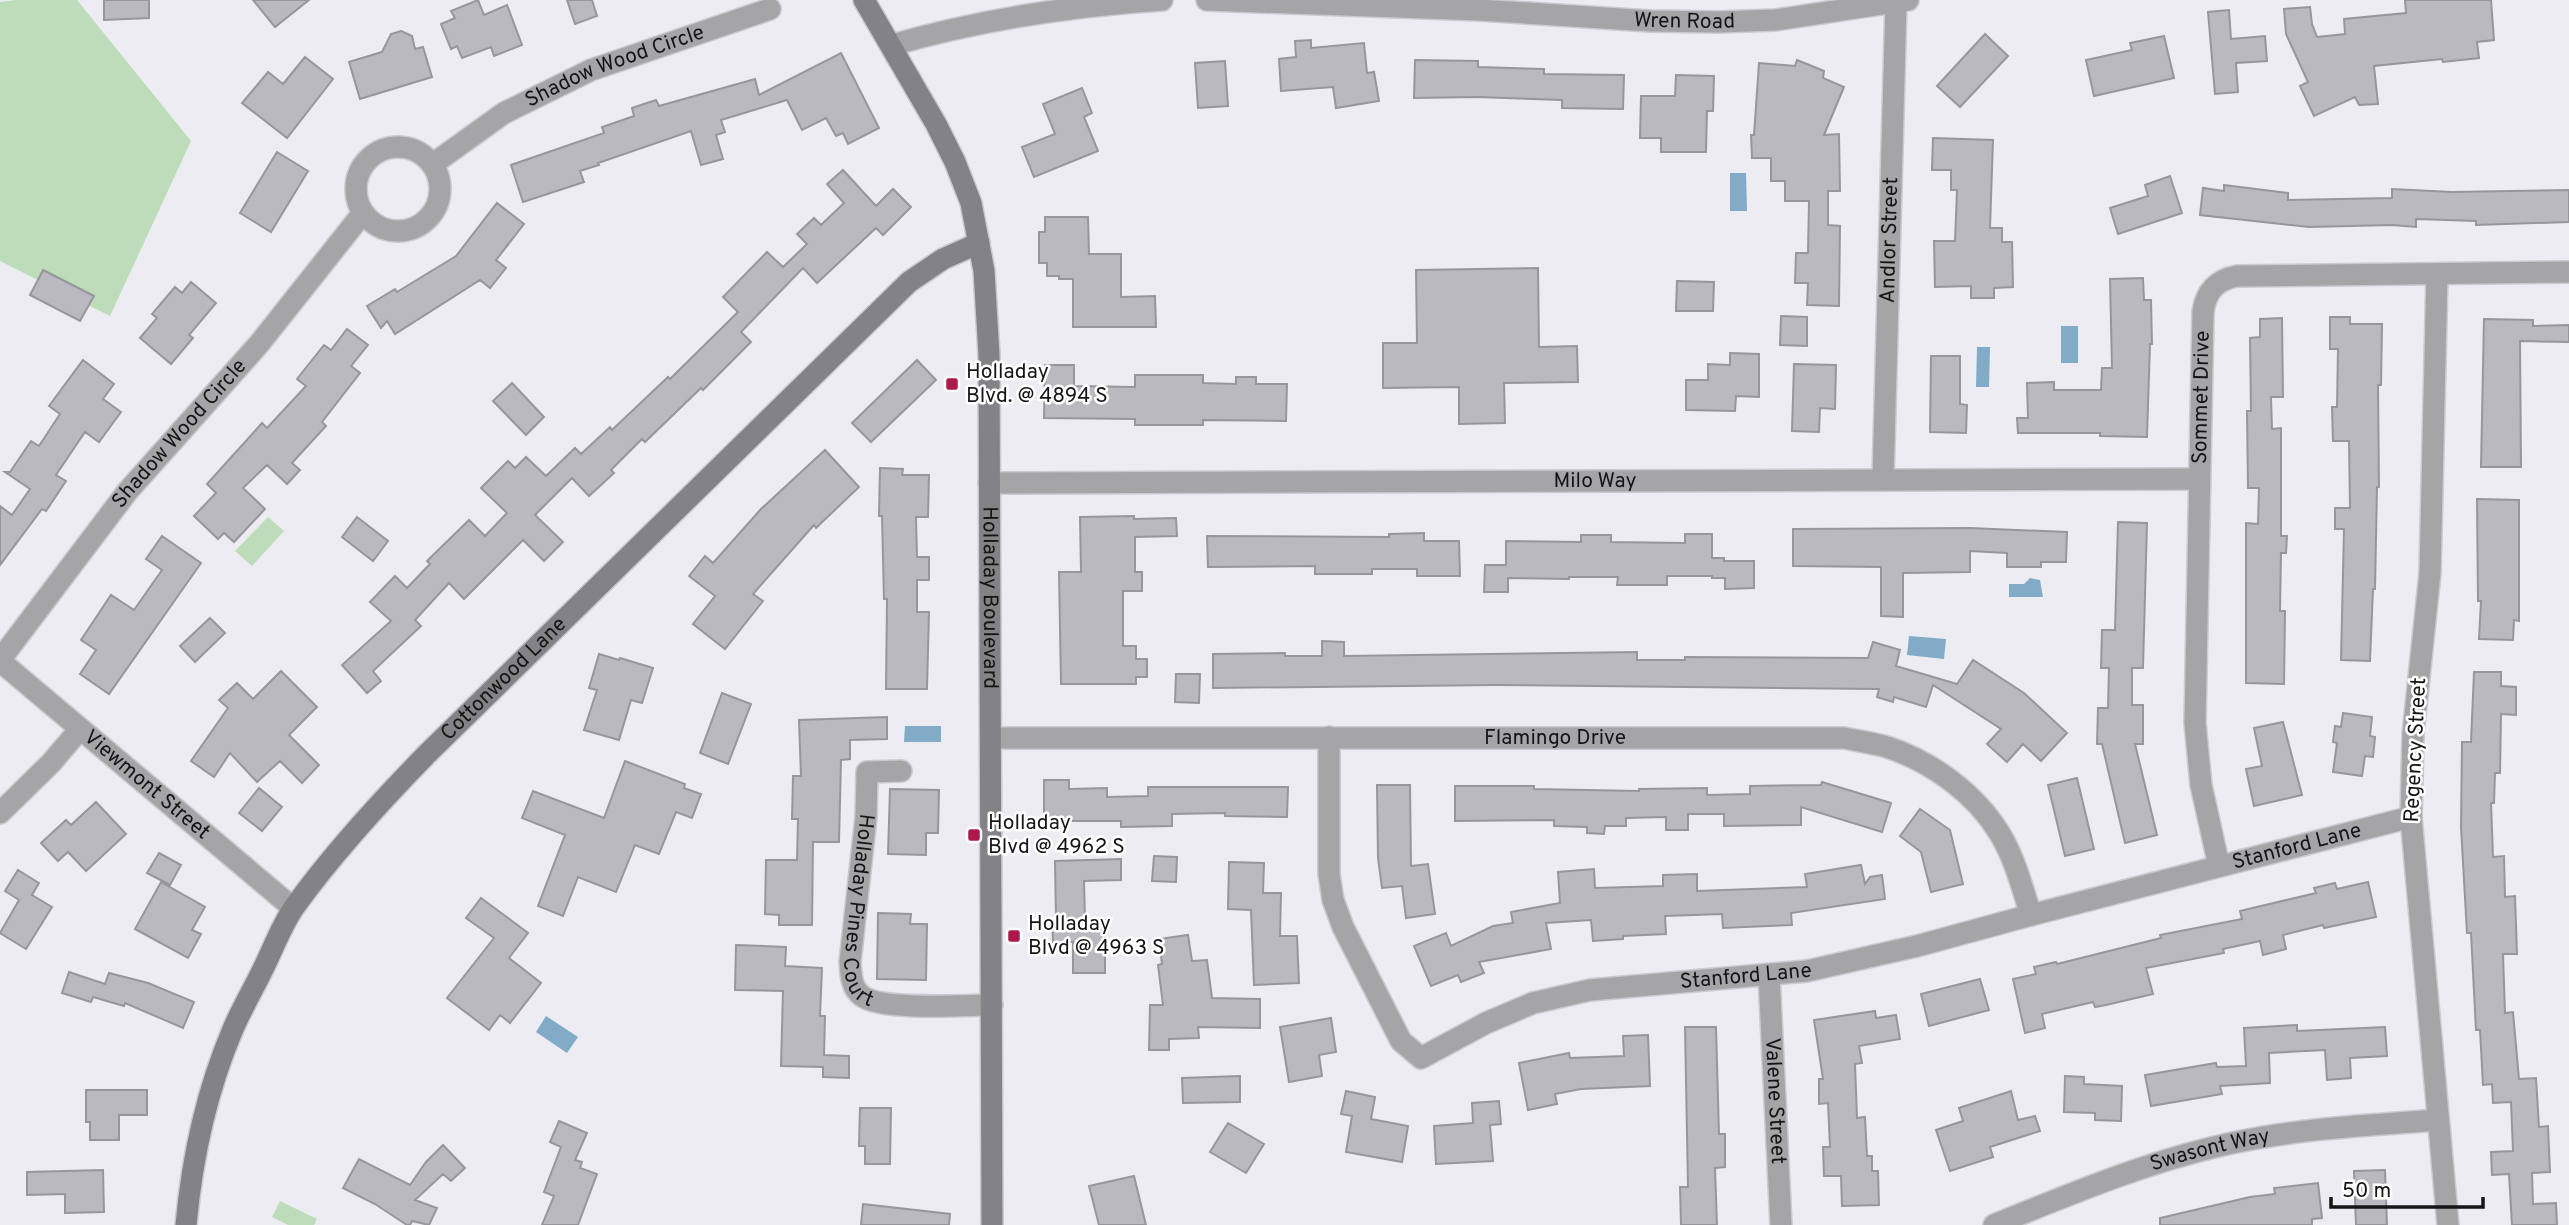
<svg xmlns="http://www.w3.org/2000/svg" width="2569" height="1225" font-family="Overpass,sans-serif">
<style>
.green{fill:#bddcb9}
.water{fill:#81abc7}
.building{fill:#bab9c0;stroke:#96969c;stroke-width:2}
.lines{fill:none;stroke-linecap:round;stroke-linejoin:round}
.street-casing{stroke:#cacad0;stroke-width:24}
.secondary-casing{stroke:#cacad0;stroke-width:24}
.street{stroke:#a5a5a8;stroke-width:21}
.secondary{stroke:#828287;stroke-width:21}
.poi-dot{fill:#ac194a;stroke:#fff;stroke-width:2.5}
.labels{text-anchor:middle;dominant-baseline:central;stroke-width:5;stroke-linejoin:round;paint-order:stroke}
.street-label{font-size:21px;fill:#151517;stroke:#fff}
.poi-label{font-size:21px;fill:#151517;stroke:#fff;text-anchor:start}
</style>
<rect width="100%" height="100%" fill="#edecf3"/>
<path class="green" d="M16,0H77L191,141L110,316L0,261V2Z
M268,517L284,531L252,566L235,551Z
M280,1201L317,1219L314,1225H288L272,1217Z"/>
<path class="water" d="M1730,173H1746L1747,211H1730Z
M2061,326H2078V363H2061Z
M1977,347H1990L1989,387H1976Z
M2030,578L2040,580L2043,597H2009V584H2024Z
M1909,636L1946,639L1944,659L1907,655Z
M905,726H941V742H904Z
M546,1016L578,1037L567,1053L536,1032Z"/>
<path class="building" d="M104,0H149V18L104,20Z
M253,0H309L275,27Z
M478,0L484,15L507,5L522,45L494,56L491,47L462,58L457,46L451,49L441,24L455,18L451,11Z
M567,0H592L597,16L575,24Z
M2405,0H2491L2494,40L2477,42L2479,58L2443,62L2442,59L2374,66L2378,104L2359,105L2355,97L2314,116L2300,86L2308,82L2286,34L2284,9L2310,7L2312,24L2317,37L2345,34L2344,19L2406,13Z
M2229,10L2231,39L2265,36L2267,61L2236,63L2238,92L2215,94L2208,12Z
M401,31L412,36L415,49L423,47L432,77L360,99L349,62L382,52L391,34Z
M1985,34L2008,56L1960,107L1937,86Z
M2164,36L2174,78L2094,96L2086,60L2132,50L2130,43Z
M1311,40V48L1364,43L1367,73L1374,72L1379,101L1336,108L1333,87L1281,91L1279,59L1296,57L1295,41Z
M841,53L879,128L848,144L843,133L836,136L826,118L802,130L787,100L721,120L725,132L716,135L723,159L701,165L691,131L598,163L599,165L580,171L584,182L523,202L511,165L604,133L602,127L634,116L632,108L656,100L659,106L755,79L759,95Z
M305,57L333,79L287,138L242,103L268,72L283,84Z
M1415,60L1478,61V67L1544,69V74L1624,75L1623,109L1562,108V100L1478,97L1414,98Z
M1797,60L1824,71L1823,78L1844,87L1824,135L1839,134L1840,191H1828V225L1840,226L1839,306L1807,305L1808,283H1795L1796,253H1808L1809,201H1785V181H1771V158H1752L1751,135H1754L1759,63L1795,66Z
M1225,61L1228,106L1198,108L1195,63Z
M1676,75L1714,76L1713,111H1707L1706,152H1661V138H1640L1641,96H1675Z
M1082,88L1092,113L1084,117L1098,151L1034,177L1022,147L1055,134L1043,104Z
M1933,138L1993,140L1990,228H2002V242H2012L2013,287L1994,288V298H1971V286L1935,287L1934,241H1955L1957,190H1951V170H1932Z
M277,152L308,171L271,232L240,213Z
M843,170L876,206L893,189L911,207L883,235L876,228L817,283L803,268L741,332L751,342L703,390L701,388L645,442L642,439L611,470L614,473L589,496L572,478L535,515L563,542L544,561L523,540L464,599L449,583L415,620L421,626L373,671L381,681L367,693L342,665L391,621L370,602L395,576L407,588L430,564L427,561L469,520L485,536L507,513L481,488L508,461L515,468L526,457L546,476L575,448L581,454L610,427L612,430L668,377L670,379L738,312L723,297L767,252L783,267L807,244L797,234L814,218L821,225L844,203L827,184Z
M2170,176L2182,213L2118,234L2110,208L2148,196L2145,185Z
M2224,185L2288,193V200L2392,198V189L2452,192L2569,190V222L2476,225V221L2416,219V227L2392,225L2309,227L2200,215L2203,188L2224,191Z
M497,203L524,224L496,260L506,268L490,288L480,280L395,334L387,321L381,328L367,306L395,289L397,292L456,256Z
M1045,217H1088L1089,254H1121V297L1155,296L1156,327H1073V279H1059V276H1047V263H1039V232H1045Z
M1538,268L1539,347L1577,346L1578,382L1504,383L1505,423L1459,424V387L1383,388V343H1417L1416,270Z
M43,270L94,296L80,321L30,295Z
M2143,278L2144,300H2151L2152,344H2150L2147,437L2100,436V433H2018L2017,418H2028L2027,383L2054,382V390H2101L2102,368H2112L2110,279Z
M1677,281L1714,282L1713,311H1676Z
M191,282L216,303L189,335L193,338L171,364L140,338L157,318L152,314L175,287L182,293Z
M1781,316L1807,317V346L1780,345Z
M2330,317H2350V324H2382L2381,385H2378L2379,487H2377L2375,589H2373L2370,661L2341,660L2344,529H2335V508H2350L2349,441H2333L2332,407H2337L2338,349H2330Z
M2282,318L2283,397H2271L2272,429L2281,428V536H2287L2286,553H2281L2280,611H2285L2284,684L2246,683V523L2258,524L2259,488H2248L2247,411H2251L2250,338L2260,337V319Z
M2484,319L2533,320V326L2569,325V342L2520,341L2521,467H2481Z
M347,329L368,345L351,366L360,373L322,422L326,426L292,463L300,470L287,484L267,465L243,488L265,509L234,542L224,533L218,539L194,516L216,493L207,484L262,423L267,428L306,386L297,379L324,345L331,350Z
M1730,353L1759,354V397L1736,396L1735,411L1686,410V380H1708V364L1730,365Z
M1931,356H1960V404L1967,405L1966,433L1930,432Z
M83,360L114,384L103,399L121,412L99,442L85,432L56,475L66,481L46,511L42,509L0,565V506L12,515L30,489L5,472H10L31,441L39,446L60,414L49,406Z
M917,360L936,380L871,442L852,423Z
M1794,364L1836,365L1835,409L1820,408L1819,432L1792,431Z
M1045,365H1074V386L1135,387V375H1203V383L1236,384V377H1256V384H1287L1286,421L1203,420V425H1135V419L1044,418Z
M512,383L544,417L526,435L493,401Z
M825,450L859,487L816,528L814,525L753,594L763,601L725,649L693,624L715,596L689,576L705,556L713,563L761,509Z
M880,468L903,469L902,475H929L928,517H916L917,557H929V580H917V612H929L927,689H886L887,599H884L882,516H879Z
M2477,499L2519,500V621L2514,620L2513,640L2479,639L2481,601H2478Z
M1134,516V519L1176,518L1177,536L1135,537V572H1142V591H1123V646H1136V659H1147V677H1136V684H1061L1059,572H1081L1080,517Z
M357,517L388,541L373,561L342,537Z
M2118,522L2147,523L2143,668H2132V705H2143V744H2135L2157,835L2125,843L2102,744H2097L2098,708H2108L2109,668H2101L2102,630H2115Z
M1970,528L2067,532L2066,562H2041V567H2007V553L1970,551V572L1903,573V617L1881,616V567L1793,566V529Z
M1424,533V541H1459L1460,576H1417V569H1372V574H1315V566L1208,567L1207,536L1389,537V534Z
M1685,534H1712V558H1724V561H1754V588L1725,589V578H1712V576H1667V585H1617L1618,577H1569V579L1508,578V592H1484L1485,565H1506V541L1581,542V535H1611V542L1685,543Z
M162,536L201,563L109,694L80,674L96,650L81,640L111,595L134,610L162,570L146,559Z
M210,618L225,633L195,662L180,646Z
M1322,641L1344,642V656L1637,652V660H1685V657L1868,658L1873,642L1900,650L1896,666L1957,684L1973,660L2024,693L2067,733L2041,761L2023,744L2007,762L1987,744L2001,729L1933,685L1926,707L1894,697L1893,702L1877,697L1879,689L1495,685L1213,688V654L1285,653V656H1322Z
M599,654L619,660L620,658L653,668L642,703L631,700L619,740L584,730L597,690L589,688Z
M281,671L317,707L289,735L319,765L302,783L280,761L257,782L230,753L214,777L191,761L228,708L219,700L237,683L253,699Z
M2474,672H2501V686L2516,687V715L2501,714L2500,773H2495L2494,803H2491L2493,857L2504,856L2505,897L2515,896L2517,954H2503L2505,1013L2513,1012L2519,1079L2536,1078L2539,1127L2548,1126L2550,1172L2532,1173L2533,1204L2556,1203L2557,1225H2512L2509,1174L2492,1175L2491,1152L2513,1151L2511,1102L2493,1103L2492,1084L2483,1085L2480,1030H2476L2471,933H2467L2461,827L2462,742H2471Z
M1176,674H1200L1199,703L1175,702Z
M722,693L751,704L728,764L700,753Z
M2343,713L2372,717L2370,736L2375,737L2373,757L2365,756L2362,776L2333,772L2337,743L2333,742L2335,726L2341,727Z
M887,717V739L850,740V759L841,760L839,842H813L812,925H779V915L765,914L766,860H797L798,819H792L793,776H801L799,720Z
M2283,722L2302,795L2254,806L2246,769L2262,766L2254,728Z
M625,761L685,784L684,788L701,794L692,818L676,812L659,854L635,845L616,892L578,877L563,916L538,906L565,835L522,818L533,791L604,818Z
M2077,778L2094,849L2065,856L2048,785Z
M1044,780H1069V789L1107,788V797L1148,796V787H1288L1287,817L1225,816V813L1172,814V826L1121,827V821H1044Z
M1822,782L1891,803L1882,832L1801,807V825L1724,826V814H1688V830H1666V817L1626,818V826H1605L1604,834L1587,833V827L1554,826V820L1455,821V786H1534V789L1639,791V789L1707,788V795L1750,794V786L1821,785Z
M1377,785H1410L1411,866L1428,864L1435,914L1406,918L1402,886L1382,888L1378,858Z
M259,788L282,807L262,831L239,813Z
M890,789L939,790L938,833H926V855L888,854Z
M96,802L126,834L86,871L68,852L58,861L41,843L66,820L71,825Z
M1920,809L1950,830L1963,884L1931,892L1921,852L1900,836Z
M159,853L181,865L170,885L147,873Z
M1154,856L1177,857L1176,882L1152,881Z
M1121,859V880L1084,881L1085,920H1105V973H1073V942H1053L1052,920H1056L1055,861Z
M1229,862L1264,863L1263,893H1281L1280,936H1297L1299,983L1254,985L1251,910L1228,909Z
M1861,865L1865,884L1870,877L1882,875L1885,899L1791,913L1792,925L1723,928L1722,914L1665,916L1666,934L1623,936V939L1593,941L1591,920L1546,923L1551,949L1479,962L1484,973L1461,982L1458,975L1431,986L1414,946L1446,933L1451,946L1493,926L1513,923L1511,912L1560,903L1558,872L1594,869L1595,888L1663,886V875L1697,874V891L1807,887L1805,874Z
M18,870L39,883L32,895L52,907L26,949L0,933L19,900L5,891Z
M161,882L205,907L192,930L201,934L188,958L135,929Z
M2368,882L2376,917L2324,928L2323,925L2283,935L2286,949L2263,955L2260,941L2223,949L2224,953L2146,968L2153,994L2106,1005L2095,1007L2093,1002L2042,1014L2045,1028L2025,1033L2013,979L2036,974L2034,967L2056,962L2057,964L2161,938L2160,935L2242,919L2240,911L2316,893L2314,888L2335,883L2337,889Z
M481,898L528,933L509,958L541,983L510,1023L500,1015L489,1030L447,998L494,938L466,918Z
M878,913L911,914L910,924H927L926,980L877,979Z
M1188,935L1192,961L1207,960L1212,998L1260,999V1028L1198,1027L1199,1038L1169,1039V1050H1149L1150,1005H1163L1158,965L1162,964L1159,939Z
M736,945L786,947L785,966L822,968L820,1016H825L824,1055L849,1056V1078L823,1077V1067L781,1066L783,991L735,990Z
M69,972L105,984L109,973L148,983L194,1002L183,1028L125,1003L124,1006L93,997L91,1002L62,993Z
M1980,979L1989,1010L1929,1026L1921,994Z
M1875,1011L1876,1018L1896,1015L1900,1039L1859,1046L1862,1063L1855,1064L1857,1118L1865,1117L1867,1156H1872V1171H1878L1879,1205L1842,1206L1841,1176H1824L1823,1147H1830L1828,1103L1819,1104V1079H1823L1814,1020Z
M1331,1018L1336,1052L1319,1055L1322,1076L1289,1082L1280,1027Z
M2297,1025V1031L2385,1027L2387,1056L2350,1058L2351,1078L2327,1080L2325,1050L2269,1053L2270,1083L2220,1086L2222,1094L2151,1106L2145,1075L2216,1063L2217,1067L2246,1066L2244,1028Z
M1685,1027H1716L1719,1134H1725V1167L1715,1168L1717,1225H1681L1680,1187H1688Z
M1648,1035L1650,1086L1581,1089L1555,1094L1557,1104L1528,1110L1519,1063L1569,1053L1570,1058L1624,1056L1623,1036Z
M1240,1076V1102L1183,1103L1182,1078Z
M2065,1076L2084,1077V1084L2122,1086L2121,1121L2095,1120V1113L2064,1112Z
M86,1090H147V1115H119V1140H90V1122H86Z
M1346,1091L1375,1097L1371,1119L1408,1126L1402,1162L1346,1152L1352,1116L1341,1114Z
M2011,1091L2018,1120L2035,1116L2040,1131L1990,1147L1993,1157L1950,1171L1936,1130L1963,1121L1959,1108Z
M1499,1101L1501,1124L1490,1125L1493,1161L1436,1164L1434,1126L1473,1123L1472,1103Z
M860,1108H891L890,1164H865V1146H859Z
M559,1121L587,1133L575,1160L582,1162L580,1168L597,1174L578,1225H542L554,1196L544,1192L561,1147L550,1142Z
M1228,1123L1264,1144L1246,1173L1210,1152Z
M443,1145L465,1168L451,1181L443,1174L415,1200L437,1208L429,1225L412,1221L410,1225H407L375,1204L343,1188L359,1159L410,1185L426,1162Z
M103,1170L104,1212L65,1213V1194L27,1195V1172Z
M2385,1170L2387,1225H2356L2354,1171Z
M1134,1176L1146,1225H1099L1089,1186Z
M2318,1183L2322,1218L2312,1219V1225H2160V1218L2250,1197L2275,1194L2274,1188Z
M863,1204L950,1214L949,1225H861Z"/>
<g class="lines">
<defs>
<g id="street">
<path id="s1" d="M1207,0L1479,10L1650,21L1719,22L1775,20L1908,0"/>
<path d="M892,45C979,20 1071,6 1162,0"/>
<circle cx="398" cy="189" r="42"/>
<path id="s2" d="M433,164L504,113L591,70L770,9"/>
<path d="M2437,274L2430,573L2413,734L2411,817L2448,1225"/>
<path id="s3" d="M1883,480L1896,2"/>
<path id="s4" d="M989,483L2199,479"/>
<path id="s5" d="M0,660L127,492L259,344L363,213"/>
<path id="s6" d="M0,661L293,908"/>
<path id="s7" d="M1329,737V874L1333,900L1343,927L1401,1041L1421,1058L1486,1023L1533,1003L1590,990L1807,971L1917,946L2031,915L2411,817"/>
<path id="s8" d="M991,738H1844C1858,741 1873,743 1887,747C1932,762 1975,793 2000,834C2015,859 2022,887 2031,915"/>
<path id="s9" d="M901,771L867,772L866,817L850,962C851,974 851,988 862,996C882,1011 965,1005 992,1005"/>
<path d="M0,813L51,763L80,729"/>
<path id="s10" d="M2219,866L2201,785L2195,723L2203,312C2206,291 2216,280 2237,276L2569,272"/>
<path id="s11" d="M1769,975L1781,1225"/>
<path id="s12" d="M1994,1225C2075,1192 2156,1158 2242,1141C2306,1128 2373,1125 2438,1120"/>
</g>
<g id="secondary">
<path id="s13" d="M864,0L936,124L955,162L971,203L984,271L989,355L992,1225"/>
<path id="s14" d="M186,1225C192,1159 207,1090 233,1029C242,1008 254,988 264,967C274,947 282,924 295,906C334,852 381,801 427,754L909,282L943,259L979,243"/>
</g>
</defs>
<use href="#street" class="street-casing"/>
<use href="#secondary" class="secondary-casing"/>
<use href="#street" class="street"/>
<use href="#secondary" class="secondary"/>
</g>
<g class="poi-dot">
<rect x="945" y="377" width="14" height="14" rx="3.5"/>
<rect x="967" y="828" width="14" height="14" rx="3.5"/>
<rect x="1007" y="929" width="14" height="14" rx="3.5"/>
</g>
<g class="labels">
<g class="street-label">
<text stroke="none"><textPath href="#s1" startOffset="478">Wren Road</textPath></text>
<text stroke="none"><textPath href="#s2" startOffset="208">Shadow Wood Circle</textPath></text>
<text stroke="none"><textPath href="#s3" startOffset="240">Andlor Street</textPath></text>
<text stroke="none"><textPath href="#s10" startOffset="471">Sommet Drive</textPath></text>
<text stroke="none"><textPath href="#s5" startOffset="289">Shadow Wood Circle</textPath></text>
<text stroke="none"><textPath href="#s4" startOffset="606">Milo Way</textPath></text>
<text stroke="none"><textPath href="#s13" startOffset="626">Holladay Boulevard</textPath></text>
<text stroke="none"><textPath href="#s14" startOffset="649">Cottonwood Lane</textPath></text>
<text stroke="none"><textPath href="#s8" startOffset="564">Flamingo Drive</textPath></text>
<text transform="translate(2416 750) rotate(-87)">Regency Street</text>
<text stroke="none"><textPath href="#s6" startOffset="192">Viewmont Street</textPath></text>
<text stroke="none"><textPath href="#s7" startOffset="1253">Stanford Lane</textPath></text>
<text stroke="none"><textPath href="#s9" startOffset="175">Holladay Pines Court</textPath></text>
<text stroke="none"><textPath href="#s7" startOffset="686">Stanford Lane</textPath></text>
<text stroke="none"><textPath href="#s11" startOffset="126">Valene Street</textPath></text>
<text stroke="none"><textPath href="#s12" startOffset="229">Swasont Way</textPath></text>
</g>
<g class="poi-label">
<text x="966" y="372">Holladay<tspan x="966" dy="24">Blvd. @ 4894 S</tspan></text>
<text x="988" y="823">Holladay<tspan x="988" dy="24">Blvd @ 4962 S</tspan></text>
<text x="1028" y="924">Holladay<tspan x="1028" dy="24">Blvd @ 4963 S</tspan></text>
</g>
</g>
<path d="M2331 1197v10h152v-10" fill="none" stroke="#151517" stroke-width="3.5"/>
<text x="2342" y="1197" font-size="21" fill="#151517" stroke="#ffffff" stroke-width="5" paint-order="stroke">50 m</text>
</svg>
